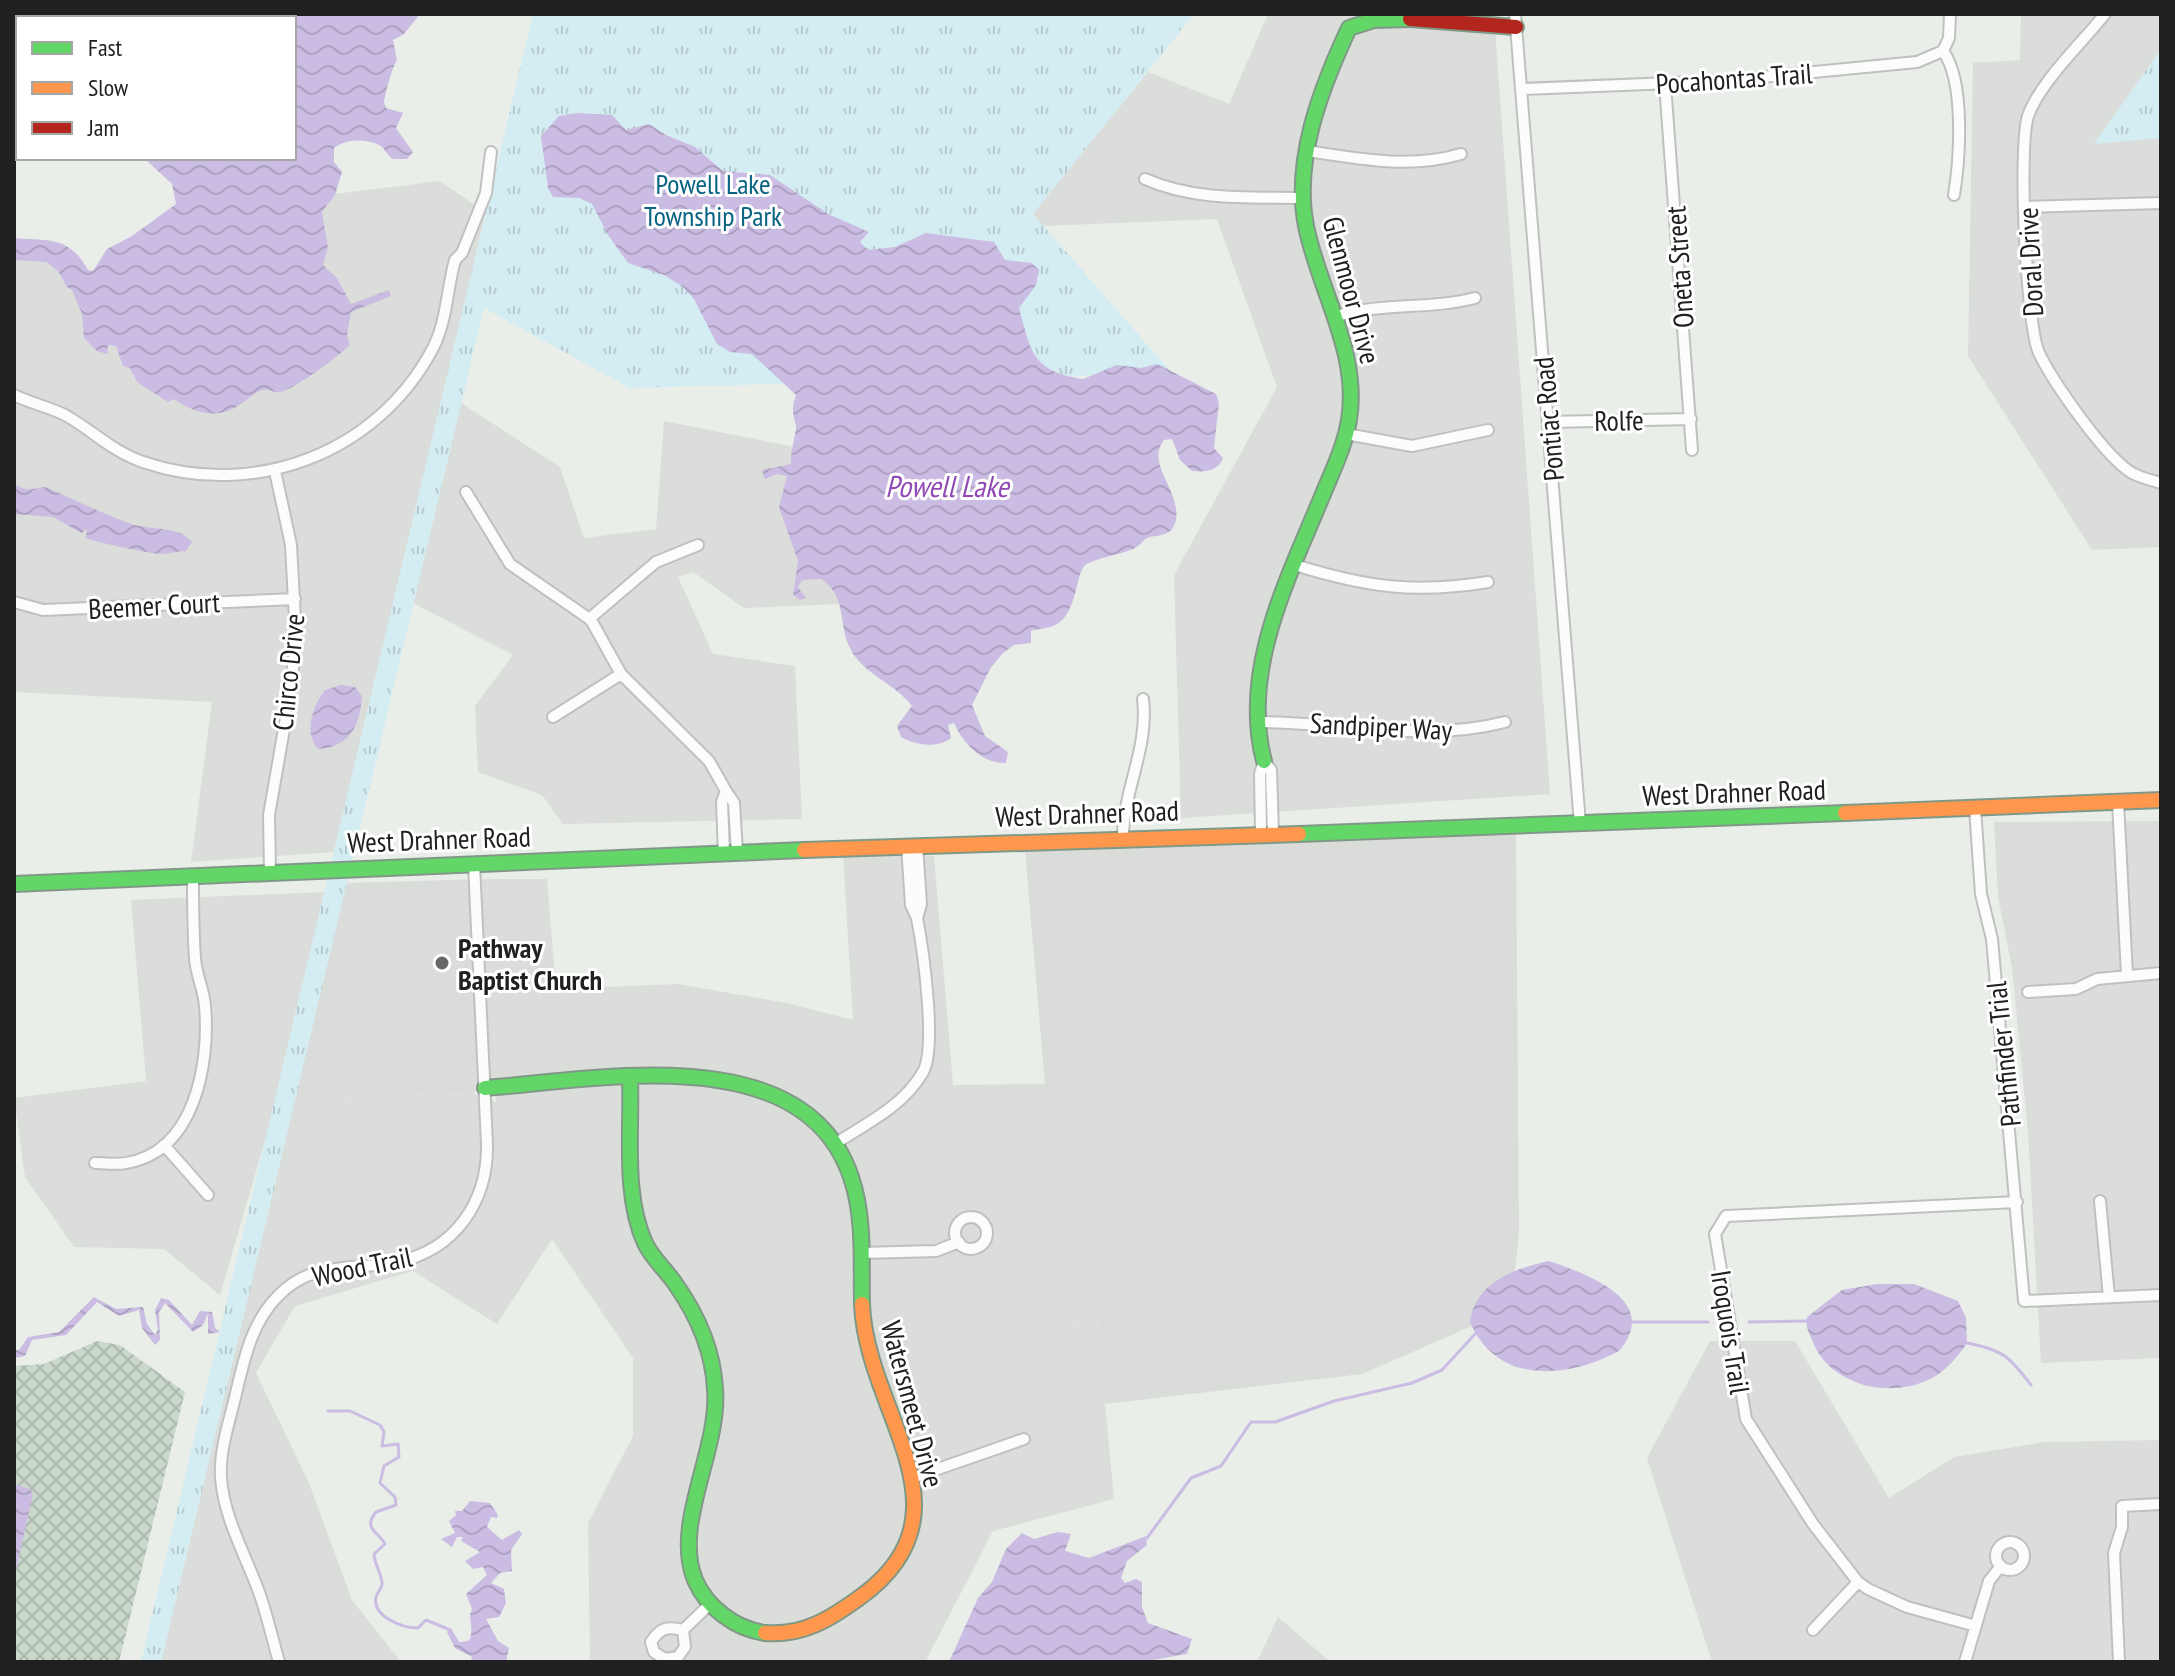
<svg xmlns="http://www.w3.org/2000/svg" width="2175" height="1676" font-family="'PT Sans Narrow',sans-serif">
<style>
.residential{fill:#dbddda}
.religious{fill:#dadcda}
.construction{fill:url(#construction-cross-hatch)}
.park{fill:url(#park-tufts)}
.water{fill:url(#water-waves)}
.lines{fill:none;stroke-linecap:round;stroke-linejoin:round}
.stream{stroke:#cabce2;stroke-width:3}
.street-casing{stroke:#bfc1bf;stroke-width:14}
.fast-casing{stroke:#809987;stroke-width:18}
.slow-casing{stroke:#809987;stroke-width:18}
.jam-casing{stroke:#809987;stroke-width:18}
.street{stroke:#fcfcfc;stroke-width:10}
.fast{stroke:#63d668;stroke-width:14}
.slow{stroke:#ff974d;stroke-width:14}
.jam{stroke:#b3261e;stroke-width:14}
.poi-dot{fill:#666866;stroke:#fff;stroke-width:3}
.labels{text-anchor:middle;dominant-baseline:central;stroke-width:6;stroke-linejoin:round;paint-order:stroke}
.street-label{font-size:28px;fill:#202020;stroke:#fff}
.park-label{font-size:28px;fill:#096383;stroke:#fff}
.poi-label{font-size:28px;font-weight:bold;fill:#202020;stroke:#fff;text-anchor:start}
.water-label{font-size:30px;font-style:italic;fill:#9149b3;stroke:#fff}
</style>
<defs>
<pattern id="construction-cross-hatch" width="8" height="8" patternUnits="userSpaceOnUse" patternTransform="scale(2)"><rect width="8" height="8" fill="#cad8cc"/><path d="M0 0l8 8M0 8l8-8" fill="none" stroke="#adb9af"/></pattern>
<pattern id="park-tufts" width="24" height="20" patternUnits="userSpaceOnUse" patternTransform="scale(2)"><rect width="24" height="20" fill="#d4edf3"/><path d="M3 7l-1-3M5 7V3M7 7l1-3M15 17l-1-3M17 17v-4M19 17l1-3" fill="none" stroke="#b6cbd0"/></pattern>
<pattern id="water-waves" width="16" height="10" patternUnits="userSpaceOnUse" patternTransform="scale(2)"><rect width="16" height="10" fill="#cabce2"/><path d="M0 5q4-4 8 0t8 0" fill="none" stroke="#ada1c2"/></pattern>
</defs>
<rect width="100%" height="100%" fill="#e9eee9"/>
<path class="residential" d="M1268,14H1494L1550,794L1181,818L1174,575L1277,387L1217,219L1043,226L1032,214L1148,72L1229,104Z
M2021,14H2161V547L2092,550L1968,356L1973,63L2020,60Z
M440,181L486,213L334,852L191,862L212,702L14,692V242L92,292L294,199Z
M461,403L560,467L584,538L656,529L664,421L856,459L865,603L744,608L693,572L678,577L713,654L795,666L802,819L563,824L542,795L478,772L475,706L513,655L413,603Z
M2161,821V1358L2041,1363L2028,1133L2012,968L1998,897L1994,822Z
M843,855L934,856L953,1085L1045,1084L1054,1146L1067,1321L1097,1319L1114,1499L993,1531L925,1662H590L588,1523L633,1436V1358L552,1239L497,1324L413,1271L295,1306L256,1373L309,1483L352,1600L401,1662H161L295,1098L473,1093L496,1102L487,879H547L556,989L678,984L787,1003L853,1020Z
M325,892L267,1134L220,1295L164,1249L74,1247L25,1177L14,1098L146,1081L131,900Z
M1710,1341H1795L1889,1498L1954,1457L2044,1442L2161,1440V1662H1712L1647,1458Z
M1278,1617L1326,1658L1330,1662H1257Z"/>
<path class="religious" d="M1516,834L1519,1233L1511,1309L1362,1374L1105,1404L1097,1319L1066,1321L1054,1146L1045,1084L1025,851Z
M487,879L495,1076L473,1093L295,1098L345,883Z"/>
<path class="construction" d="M97,1341L120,1345L185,1392L119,1662H14V1366L44,1364Z"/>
<path class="park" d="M533,14H1194L1033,214L1172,373L630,388L484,308L161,1662H141Z
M2161,49V138L2094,144Z"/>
<path class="water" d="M253,14H420L404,34L393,40L397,60C392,67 386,91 384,102L386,108L403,113L396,128L413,152L407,159H393C387,156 385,148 379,145C367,138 344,139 334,148V162L342,172L335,195L322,212L328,248L323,265L337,278L351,304L389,290L391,296L351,312L347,335L350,345C339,356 292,391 280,392C274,393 268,389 262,390C256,391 247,400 241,404C218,420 196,414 174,399L168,402L137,382L130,368L123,366L116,346L108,345L107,354L97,351L84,338L82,314L72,290L67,287L58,271L46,262L14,260V238C50,241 69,236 88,270L93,271L107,249L132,236L176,204L172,184L144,158H294V18H251Z
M578,113L612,115L626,130L649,124L666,135L695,147L723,171L770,175L828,214L869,232L860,242L868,250L895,247L926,233L994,242L1005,260L1032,263L1039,270L1036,285L1019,308C1031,351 1031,371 1083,379L1117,365L1141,368L1157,364L1216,394L1219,403L1214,448L1223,458C1218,472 1204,472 1192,471L1180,460L1172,439L1164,440C1145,463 1181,491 1176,520C1172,537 1160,534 1147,538C1142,541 1139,547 1133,549C1118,555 1101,557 1087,564C1076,568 1078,608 1060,622C1051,629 1041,628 1031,631V643L1014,645L1002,654L990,669L972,705L985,736L1008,752L1006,763C982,764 963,743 954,723L948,725L951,738C937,749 915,745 901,737L897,726L912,706C895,683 860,673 849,646C838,622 847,596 821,579L802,580L798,587L806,598L800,600L793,595L798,561L779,507L787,476L777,474L765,479L762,470L791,464C790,453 797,430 796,426C793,414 791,409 796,395L752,354L730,352L717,344L694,299L683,287L664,275L628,263L608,235L592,204L579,198L553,197L548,188L541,136L559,116Z
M14,483C29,496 38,484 48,488C72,499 102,513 126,522C150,532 177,524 192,542L186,551C177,551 169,554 161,554C153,554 90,541 86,538L87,529L81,533L53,517L14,514Z
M341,685L355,687L362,696C360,726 350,747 318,749C303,732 313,706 325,690Z
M1549,1261C1583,1273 1663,1299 1619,1351C1567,1379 1497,1385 1470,1322C1475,1282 1516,1268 1549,1261Z
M1877,1284H1914L1958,1301L1966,1318L1967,1343C1959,1355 1946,1371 1932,1378C1891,1400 1829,1386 1812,1340C1809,1332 1805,1326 1807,1317L1842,1290Z
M94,1297L116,1309L143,1307L147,1324L155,1335L158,1330L155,1310L161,1298L169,1300L192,1325L200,1311L212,1312L215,1328L220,1332L208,1334V1314L203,1325L193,1332L165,1303L159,1312L160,1340L155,1345L142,1328L139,1310L119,1316L97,1302L66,1335L32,1340L25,1356L14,1358V1350H19L28,1337L59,1332Z
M14,1484L30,1489L33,1494L14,1579Z
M470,1501L490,1503L498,1515L497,1518L491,1517L487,1527L502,1540L519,1530L522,1534L511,1550L512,1571L500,1573L491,1583L504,1589L506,1603L499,1617L486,1619L498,1641L509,1648L506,1662H471L472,1657L455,1648L447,1632L451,1628L459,1642L469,1641C475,1629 467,1618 472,1609L466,1594L487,1575L483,1567L473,1569L465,1561L480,1552L461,1541L463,1537H457L452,1547L441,1539L455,1533L449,1521L456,1515L455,1511H462Z
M1058,1532L1071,1534L1065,1551L1089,1558L1146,1536L1147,1545L1127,1561L1121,1578L1125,1583L1136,1579L1142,1582V1607L1148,1623L1192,1639L1187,1654L1141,1662H949L978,1598L992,1582L1006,1549L1022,1533L1034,1539Z"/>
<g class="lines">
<path class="stream" d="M1630,1322H1708
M1749,1322L1806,1321
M1967,1343C2003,1350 2009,1356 2031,1385
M328,1411H350L380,1425L384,1432L382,1446L398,1444L399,1457L384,1466L380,1483L395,1497L396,1505L376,1512C362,1529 379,1532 385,1544L374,1554C374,1564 383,1576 382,1585C381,1589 377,1593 376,1597C372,1617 403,1628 418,1628L426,1620L448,1629
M1147,1538L1191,1478L1221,1466L1251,1422H1275L1334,1401L1412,1383L1442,1370L1476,1333"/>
<defs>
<path id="street" d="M1515,14L1580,824
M1950,14L1949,38L1943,51C1965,81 1960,158 1954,195
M2105,14C2082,43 2040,82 2028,116C2018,147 2026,324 2039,353C2053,382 2105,457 2132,473C2141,478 2151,480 2161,483
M1665,84L1692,450
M1521,89L1721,81L1917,62L1943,51
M1307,151C1359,159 1410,169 1461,154
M1145,179C1195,201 1248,197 1302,198
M2026,207L2161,203
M1334,317C1380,302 1428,310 1475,298
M14,395C30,403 49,407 65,415C92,430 113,452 143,462C254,500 378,453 433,348C447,321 447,288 455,260L462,253L486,193L491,152
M1548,422L1691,419
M1346,434L1412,446L1488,430
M466,492L510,564L591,620L621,674L709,761L726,791
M1295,565C1366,587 1414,594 1488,582
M14,602L43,610L295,599
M589,619L656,562L698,545
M553,717L621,674
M1256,722C1338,722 1425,743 1505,722
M2118,802L2127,975
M1975,808L1981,894L1992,939L2024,1301L2161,1295
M1261,833L1260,774L1264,761L1271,770L1273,833
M1123,838C1123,790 1149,748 1143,699
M907,845L911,905L917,918L921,904L917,845
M724,853L722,802L726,791L734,803L737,852
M270,874L269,815L291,689L296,638L291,545L275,471
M2028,992L2076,989L2097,979L2161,973
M164,1145L208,1195
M833,1145C865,1124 903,1107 923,1072C937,1047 923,949 917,918
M95,1163C105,1163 116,1165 126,1163C195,1152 210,1063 205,1006C204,990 196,975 195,958C193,931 193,904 193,877
M2100,1201L2109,1297
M955 1233a16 16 0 1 1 32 0a16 16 0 1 1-32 0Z
M861,1253L936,1251L959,1242
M912,1478L1024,1439
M1996 1556a14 14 0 1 1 28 0a14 14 0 1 1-28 0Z
M1976,1626L1907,1607L1868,1589L1858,1582L1813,1524L1746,1419L1715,1234L1726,1216L2017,1202
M683,1630L685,1647L678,1657L665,1659L654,1652L651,1642C660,1628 667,1626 683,1630L709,1605
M1813,1630L1858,1582
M279,1662C273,1641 268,1619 261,1598C248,1559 224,1520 221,1478C219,1449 231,1417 237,1389C245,1355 253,1321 278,1296C312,1260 353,1271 397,1262C455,1250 488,1202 487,1144L474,864
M1965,1662L1989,1581L2001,1566
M2119,1662L2114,1553L2122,1527V1506L2161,1504"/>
<path id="fast" d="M1264,761C1240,669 1289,577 1323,494C1333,470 1345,445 1349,420C1360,352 1319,291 1306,226C1293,160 1321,88 1349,28L1374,20L1410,19
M1299,834L1845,813
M14,884L804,850
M630,1080C632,1131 623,1195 645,1243C652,1258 665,1269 674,1282C697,1314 713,1350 715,1389C720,1450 672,1524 695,1580C707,1608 736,1629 765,1633
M485,1088C596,1080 804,1037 851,1177C865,1218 861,1262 862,1304"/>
<path id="slow" d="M1845,813L2161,800
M804,850L1299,834
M765,1633C803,1636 830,1619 859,1598C979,1512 866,1414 862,1304"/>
<path id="jam" d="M1410,19L1516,27"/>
</defs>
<use href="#street" class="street-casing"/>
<use href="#fast" class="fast-casing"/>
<use href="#slow" class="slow-casing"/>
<use href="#jam" class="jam-casing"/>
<use href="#street" class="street"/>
<use href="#fast" class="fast"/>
<use href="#slow" class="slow"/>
<use href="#jam" class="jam"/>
</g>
<circle class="poi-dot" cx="442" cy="963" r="8"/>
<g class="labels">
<g class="street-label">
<text transform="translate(1734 78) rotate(-4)">Pocahontas Trail</text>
<text transform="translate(2030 262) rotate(-93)">Doral Drive</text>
<text transform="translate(1679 267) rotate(-94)">Oneta Street</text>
<text transform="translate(1352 290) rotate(75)">Glenmoor Drive</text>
<text transform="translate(1548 419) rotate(-95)">Pontiac Road</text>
<text transform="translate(1619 420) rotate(-1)">Rolfe</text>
<text transform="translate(154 605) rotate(-3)">Beemer Court</text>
<text transform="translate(288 672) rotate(-84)">Chirco Drive</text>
<text transform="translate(1381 726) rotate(3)">Sandpiper Way</text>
<text transform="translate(1734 792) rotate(-2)">West Drahner Road</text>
<text transform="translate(1087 813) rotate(-2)">West Drahner Road</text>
<text transform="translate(439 839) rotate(-2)">West Drahner Road</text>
<text transform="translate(2003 1054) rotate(-96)">Pathfinder Trial</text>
<text transform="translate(362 1266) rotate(-12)">Wood Trail</text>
<text transform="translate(1731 1332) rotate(81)">Iroquois Trail</text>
<text transform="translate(913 1404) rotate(75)">Watersmeet Drive</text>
</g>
<g class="park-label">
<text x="713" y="183">Powell Lake<tspan x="713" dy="32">Township Park</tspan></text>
</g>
<g class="poi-label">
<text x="458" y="947">Pathway<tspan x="458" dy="32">Baptist Church</tspan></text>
</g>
<g class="water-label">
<text x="947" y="485">Powell Lake</text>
</g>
</g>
<rect width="2175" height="1676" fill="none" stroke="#202020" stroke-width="32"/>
<rect x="16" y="16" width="280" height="144" fill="#ffffff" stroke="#a6a6a6" stroke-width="2"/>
<rect x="32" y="42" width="40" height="12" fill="#63d668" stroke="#a6a6a6" stroke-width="2"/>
<text x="88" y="56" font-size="24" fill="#202020">Fast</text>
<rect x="32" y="82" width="40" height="12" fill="#ff974d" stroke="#a6a6a6" stroke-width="2"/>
<text x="88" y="96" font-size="24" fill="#202020">Slow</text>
<rect x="32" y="122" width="40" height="12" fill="#b3261e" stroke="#a6a6a6" stroke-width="2"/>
<text x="88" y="136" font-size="24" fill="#202020">Jam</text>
</svg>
